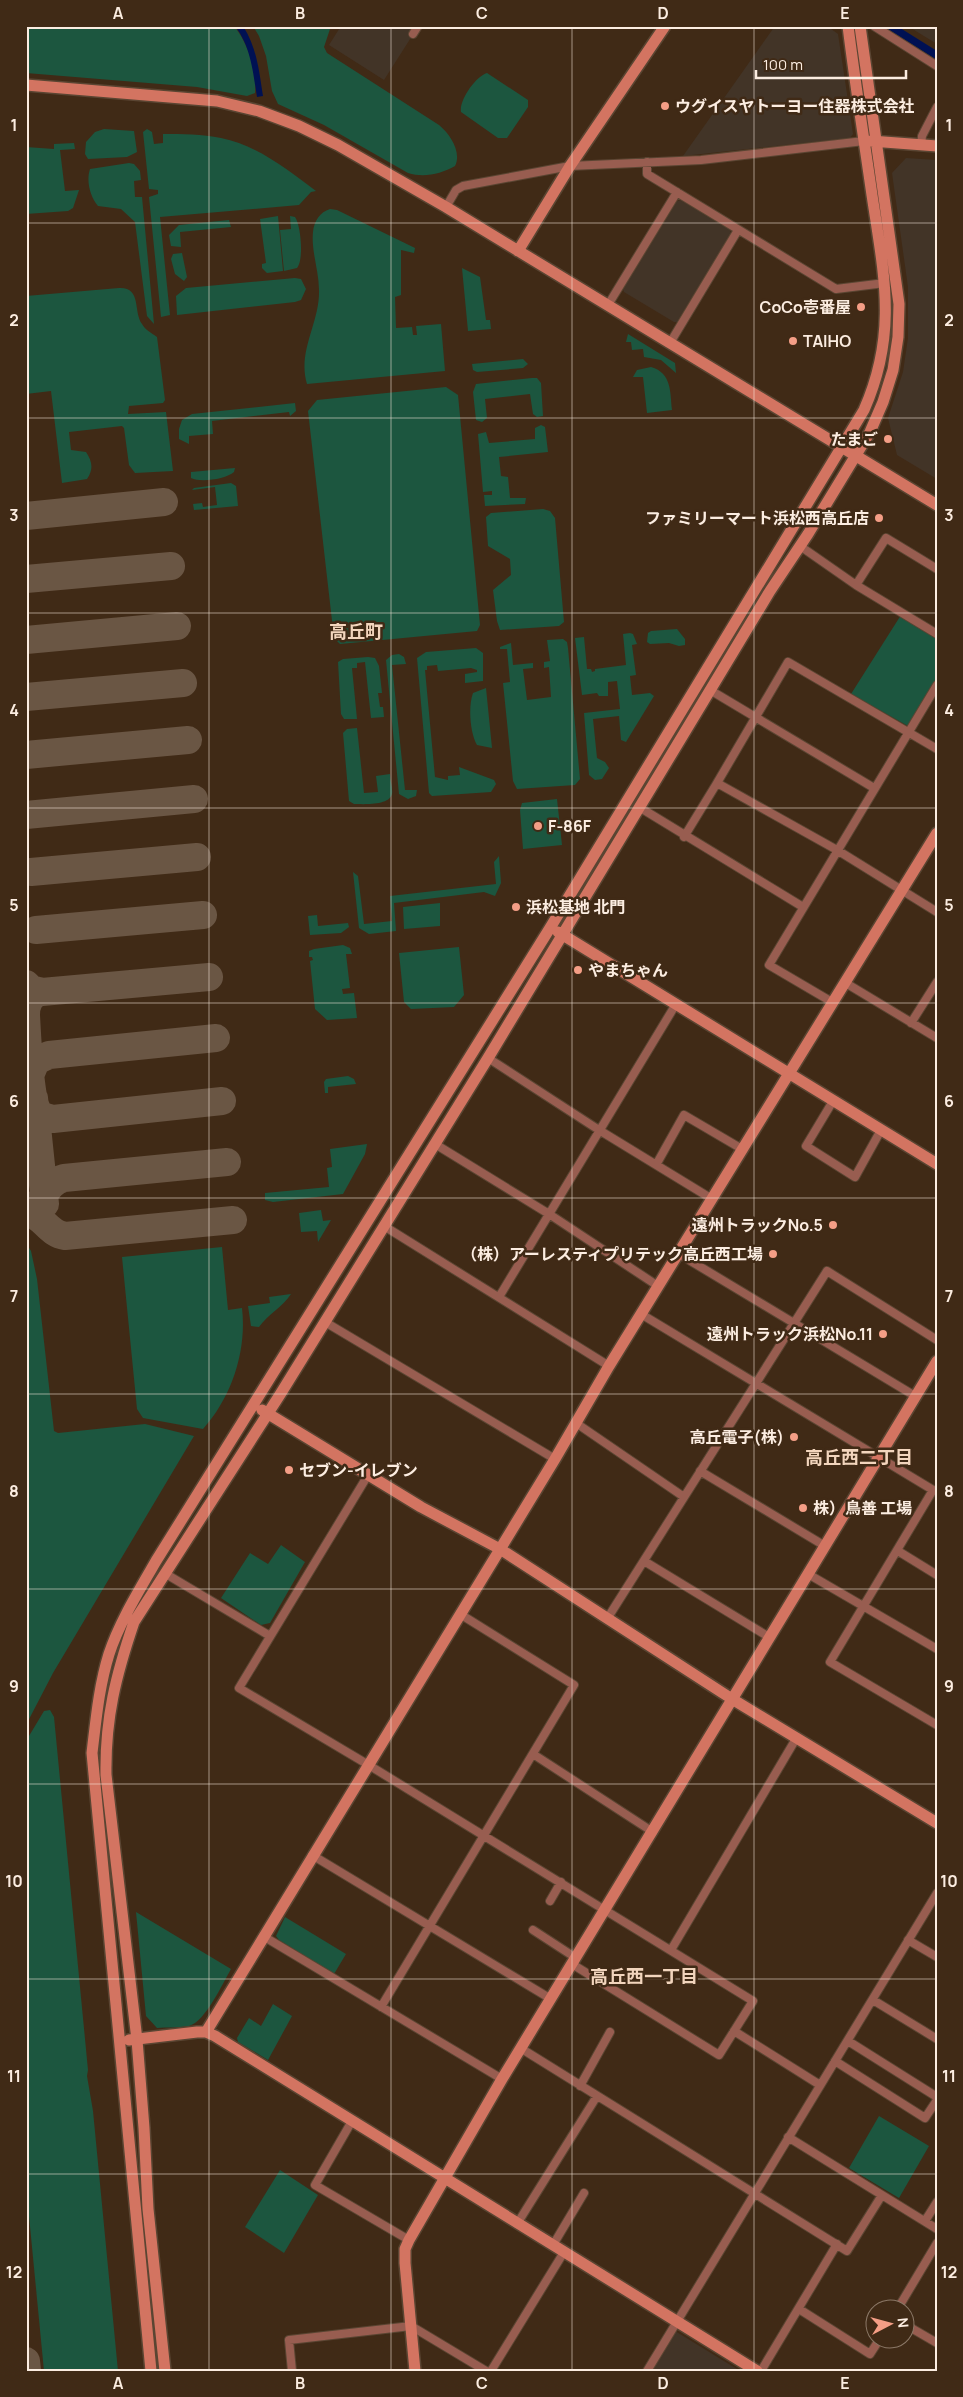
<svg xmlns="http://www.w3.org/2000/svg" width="963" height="2397" font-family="Manrope,'Noto Sans JP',sans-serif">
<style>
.industrial{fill:#423427}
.green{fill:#1c563f}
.water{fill:#001153}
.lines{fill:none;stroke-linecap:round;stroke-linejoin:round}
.taxiway{stroke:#6a5644;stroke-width:28}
.street-casing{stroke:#5a4532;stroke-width:10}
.secondary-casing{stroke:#5a4532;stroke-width:14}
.street{stroke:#985d50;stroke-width:8}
.secondary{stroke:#d37461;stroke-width:11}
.grid{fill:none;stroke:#fcede1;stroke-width:1;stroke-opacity:0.55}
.poi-dot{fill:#f49e86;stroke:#402a16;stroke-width:2}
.labels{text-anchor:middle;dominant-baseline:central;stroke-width:5;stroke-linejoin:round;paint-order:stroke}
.poi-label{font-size:16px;font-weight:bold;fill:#fcede1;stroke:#402a16;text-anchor:start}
.neighbourhood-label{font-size:18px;font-weight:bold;fill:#f2d5bd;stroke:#402a16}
.neatline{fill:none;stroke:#fcede1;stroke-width:2}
.grid-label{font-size:16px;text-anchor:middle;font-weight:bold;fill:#fcede1}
</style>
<rect width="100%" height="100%" fill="#402a16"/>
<path class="industrial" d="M341,26H414L412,36L384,80L329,45Z
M775,26H827L838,34L853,134L850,138L683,156Z
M908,26H937V44L919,33Z
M906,158L937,160V479L897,455L888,418L903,372L908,338V287L892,173Z
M681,200L730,230L731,234L677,322H674L624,292L623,289L677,201Z
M675,2331L740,2371H651Z"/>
<path class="green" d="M26,26H234C248,43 257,71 255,93L247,96L197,87L26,73Z
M253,26H331L324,47L327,53L439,125C450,134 462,152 455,166C441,174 424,178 408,173L324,125L278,104L272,91L266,56L259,36Z
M487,73L528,100V107L507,138H498L461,112C459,100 476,76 487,73Z
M104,129L134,131L137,152L127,157L88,159L85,154L86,142L95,132Z
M147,129L152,132L154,144L163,143V134C182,134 202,134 221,138C257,145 288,170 316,191L311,192L299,205L160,217L170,315L161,317L149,197L158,194V190L149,189L143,132Z
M74,143L75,149L60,150L65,191L79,190L73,208L68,211L26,214V147L54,149V144Z
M129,163L134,164L140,171L141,180L134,181L135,197H142L154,324L147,316L135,222L121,209L98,206C90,196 86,181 90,169Z
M330,209L337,210L415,248L414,253L401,250V295L395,297L396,328L412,327L413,335H417L416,326L441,324L445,371L307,384C297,351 320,323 319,290C319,271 311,251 313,232C314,221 320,212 330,209Z
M278,216L283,271L267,273L262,268V264L266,263L260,219Z
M290,216L295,217C301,225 304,260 297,268L284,271L280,230L291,229Z
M229,220L231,227L180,232L181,247L171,246L169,235L179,225Z
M182,253L187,277L184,281L175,274L171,259L173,254Z
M462,268L480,277L486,320H490L491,329L468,331Z
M295,278L301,279L306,289L301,300L295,302L177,315L176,296L186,288Z
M119,288C142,287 133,312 142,324C145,330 152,333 157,337L165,400L163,403L129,406L128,414L166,412L173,471L135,473L129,465L124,428L122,426L69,432L71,450L86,452C92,461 94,469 87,479L62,483L51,391L26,394V296Z
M628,334L675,363L676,373L661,360L644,357L643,349L632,350L631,342H626Z
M523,359L528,364L523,368L477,372L473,370L472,364Z
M651,367C672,373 670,392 672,410L647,413L643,377H633L637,370Z
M532,378H537L541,383L543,416L537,417L533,414L530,394L485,399L487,418L482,422L476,420L473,392L476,384Z
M446,387L458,395L480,625L477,631L340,644L334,638L308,411L317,400Z
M295,403L296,411L290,416L289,412L212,421L213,434L189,436V444L179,439V429L182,420L192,414Z
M541,425L545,427L548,452L499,457L501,476L508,477L510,498H526L525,504L485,506L484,495H492V491L483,492L478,434L486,432L489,443L535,439V428Z
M235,468L234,472C226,479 201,483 191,478V472Z
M231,483L236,486L238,506L194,510L193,504L202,503L203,507L217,505L215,487L192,490L194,488Z
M543,509L550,511L555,518L564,622L559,626L500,630L497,621L493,590L511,575L510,559L488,546L486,517L491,513Z
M901,615L937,636V678L908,726L851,694Z
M677,629L685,639V645L679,646L669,643L650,644L647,642L648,633L651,631Z
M630,633L633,634L637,644L632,645L636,675L630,676L632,695L650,693L654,696L626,742L621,740L619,716L593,719L597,758L605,762L609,768L602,779L595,780L589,775L584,713L620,709L617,681L608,682V696H599L597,693L582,695L575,638L584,637L587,669H591L592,672L595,671V669L626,665L623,634Z
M563,639L567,642L568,648L580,779L575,785L517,789L513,781L503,683L510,682L507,649H500V647L511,643L513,665L533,663V668L523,669L527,700L551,697L549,667L544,668V662L550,661L547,640Z
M476,648L483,653V681L465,683V674L477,672V670L471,668L438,671L437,665L427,666V670H425L435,777L448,780V776L460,775L459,767L494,780L496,784L491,792L432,796L429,793L417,658L426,652Z
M399,654L404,657L406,664L392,665L405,790H417L416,796L408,799L399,794L386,660L392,655Z
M368,657L375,658L379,666L382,693H378L380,707H383L384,717L371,718L365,662L357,663V668H352L357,719H344L341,714L338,662L343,659Z
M486,688L492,748L477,745C470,733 468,706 473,693Z
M357,728L364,793L378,792L376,776L390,774C390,780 393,789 392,794C389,806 363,804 354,804L349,801L343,733L347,729Z
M557,799L562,845L523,849L520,810L522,803Z
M499,856L501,883L495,896L484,892L394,903L396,931L369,934L359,928L353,872L358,876L364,924L392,921L390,896L496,884L494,862Z
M440,903V926L404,929L403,907Z
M317,915L318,926L348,923L349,927L341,933L310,935L308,916Z
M343,945L350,948L352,954H346L350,988L342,989L343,994L354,993L357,1018L327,1020L315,1009L310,961L313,960L312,957H309V951L314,949Z
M459,947L464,995L454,1007L411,1009L404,1002L399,953Z
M348,1076L354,1079L356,1084L328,1087V1093H325L324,1082L326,1079Z
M367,1144L365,1154L343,1194L273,1202L265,1200V1193L329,1187L327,1168L332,1167L330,1149Z
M321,1210L323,1221L331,1220L318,1242L317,1231L301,1232L299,1213Z
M26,1243L31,1251L37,1279L54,1431L58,1433L145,1424L194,1436L53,1673L26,1725Z
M222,1247L228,1310L242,1308C247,1350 232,1397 203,1429L143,1418L137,1409L122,1257Z
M291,1294C283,1307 268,1314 259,1327L251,1326L248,1306L270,1303L269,1297Z
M281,1545L305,1562L270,1623L261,1625L221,1598L250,1553L268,1564Z
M50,1710L54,1717L88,2070L87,2076L93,2111L118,2371H44L26,2185V1741L44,1711Z
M136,1912L231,1969C223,1983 205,2022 189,2026C179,2028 167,2027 157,2028L146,2016Z
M285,1917L346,1954L334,1974L279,1940L276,1936Z
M273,2004L292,2016L268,2060L238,2042L237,2038L249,2018L261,2026Z
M879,2116L929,2146L899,2198L849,2168Z
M280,2170L318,2195L284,2253L245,2227Z"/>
<path class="water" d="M235,26H243C257,48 259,71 263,96L257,97C253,72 251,47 235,26Z
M883,26H897L937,51V60Z"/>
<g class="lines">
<path class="taxiway" d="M26,516L164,502
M26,579L171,566
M26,640L177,626
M26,697L183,683
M26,755L188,740
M26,815L194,799
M31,872L197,857
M36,930L203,915
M26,984L31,989L42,992C30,994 26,1004 26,1015C27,1034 30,1101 39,1113C43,1117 48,1118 53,1119L222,1101
M42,992L209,977
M31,1073L36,1061L49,1055L216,1038
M34,1098L45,1204
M26,1211C45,1205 43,1184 64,1178L227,1162
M26,1212C43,1215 48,1234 65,1236L233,1220
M26,2361L27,2371"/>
<defs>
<path id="street" d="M874,26L937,66
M413,34L418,26
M921,145L922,136L937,107
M647,162V174L836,289L885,283
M446,207L456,190L463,186L570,166L701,160L864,141
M608,305L677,192
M670,343L738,230
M800,546L856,585L937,634
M856,585L886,538L937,569
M710,690L874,788
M937,749L788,662L717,783L837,850L937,912
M639,807L803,907
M684,837L717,783
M844,982L937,1038
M832,1002L769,965L937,685
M911,1023L937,982
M488,1058L599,1130L712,1199
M833,1101L806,1146L855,1177L881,1130
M435,1144L549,1214L658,1286
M656,1165L684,1115L742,1149
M384,1226L609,1366
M679,1254L915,1396
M499,1297L676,1004
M641,1314L933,1490L830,1662L937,1725
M325,1322L555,1459
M576,1423L684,1497
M700,1471L825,1546
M368,1475L239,1688L367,1764L753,2001L719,2055L572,1964
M898,1551L937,1575
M644,1561L769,1637
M166,1574L270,1636
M808,1574L937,1649
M607,1619L827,1271L937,1340
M533,1754L653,1832
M312,1855L551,1999
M550,1901L561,1882
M533,1930L576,1958
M263,1936L502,2079
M908,1940L937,1957
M671,1950L797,1737
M873,2000L937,2039
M381,2007L574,1685L460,1614
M734,2031L820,2085
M848,2041L937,2097
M522,2049L847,2251L882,2195
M835,2061L925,2118L937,2100
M580,2086L610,2032
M352,2121L315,2185L409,2240
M788,2137L937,2229
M925,2221L937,2202
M517,2224L597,2096
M553,2245L584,2193
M799,2309L870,2354L879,2340
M897,2310L937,2243
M906,2325L937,2343
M292,2371L289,2340L411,2326L486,2371
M491,2371L564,2252
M647,2371L937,1893
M761,2371L837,2244"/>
<path id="secondary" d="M26,85L217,101L259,111L299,126L338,145L446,207L937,505
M871,141L937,146
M518,251L570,166L665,26
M558,932L937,1164
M262,1410L421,1507L500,1549L732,1699L937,1823
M206,2032L555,1459L609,1366L937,833
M129,2040L197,2032H206L215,2036L757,2371
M151,2371L92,1753C96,1720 99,1686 109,1654C120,1621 139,1591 156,1561L550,928L864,410C898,333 884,275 872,195C864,139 855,83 848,26
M165,2371L148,2209L144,2128L137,2040L106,1775C105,1718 116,1675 134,1622L281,1393L488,1058L770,591L808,534L870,432L883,402L893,370L898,337L899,304L860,26
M415,2371L405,2263V2249L409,2240L502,2079L937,1361"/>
</defs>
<use href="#street" class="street-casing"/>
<use href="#secondary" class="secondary-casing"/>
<use href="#street" class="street"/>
<use href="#secondary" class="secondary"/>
</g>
<path class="grid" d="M209,26V2371M391,26V2371M572,26V2371M754,26V2371M26,223H937M26,418H937M26,613H937M26,808H937M26,1003H937M26,1198H937M26,1394H937M26,1589H937M26,1784H937M26,1979H937M26,2174H937"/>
<g class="poi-dot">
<circle cx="665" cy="106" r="5"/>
<circle cx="861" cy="307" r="5"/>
<circle cx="793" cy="341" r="5"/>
<circle cx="888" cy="439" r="5"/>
<circle cx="879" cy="518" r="5"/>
<circle cx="538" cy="826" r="5"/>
<circle cx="516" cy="907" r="5"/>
<circle cx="578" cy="970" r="5"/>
<circle cx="833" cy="1225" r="5"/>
<circle cx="773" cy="1254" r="5"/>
<circle cx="883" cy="1334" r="5"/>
<circle cx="794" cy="1437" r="5"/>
<circle cx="289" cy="1470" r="5"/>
<circle cx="803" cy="1508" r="5"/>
</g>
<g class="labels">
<g class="poi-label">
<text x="675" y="106">ウグイスヤトーヨー住器株式会社</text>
<text x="851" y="307" text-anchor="end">CoCo壱番屋</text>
<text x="803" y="341">TAIHO</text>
<text x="878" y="439" text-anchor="end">たまご</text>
<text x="869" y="518" text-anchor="end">ファミリーマート浜松西高丘店</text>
<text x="548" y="826">F-86F</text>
<text x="526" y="907">浜松基地 北門</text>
<text x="588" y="970">やまちゃん</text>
<text x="823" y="1225" text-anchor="end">遠州トラックNo.5</text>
<text x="763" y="1254" text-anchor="end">（株）アーレスティプリテック高丘西工場</text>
<text x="873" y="1334" text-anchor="end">遠州トラック浜松No.11</text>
<text x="784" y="1437" text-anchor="end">高丘電子(株)</text>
<text x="299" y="1470">セブン-イレブン</text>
<text x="813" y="1508">株）鳥善 工場</text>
</g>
<g class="neighbourhood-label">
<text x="356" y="631">高丘町</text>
<text x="859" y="1457">高丘西二丁目</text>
<text x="644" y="1976">高丘西一丁目</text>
</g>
</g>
<rect width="963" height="2397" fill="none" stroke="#402a16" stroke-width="55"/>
<g transform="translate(890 2324) rotate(84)"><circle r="24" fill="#402a16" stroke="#8b7867"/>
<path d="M0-4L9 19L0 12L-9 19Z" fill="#f49e86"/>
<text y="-8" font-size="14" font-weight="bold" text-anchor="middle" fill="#fcede1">N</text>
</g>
<path d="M756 70v8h150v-8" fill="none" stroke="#fcede1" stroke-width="2.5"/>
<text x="763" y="70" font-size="15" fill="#fcede1" stroke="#402a16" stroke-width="4" paint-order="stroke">100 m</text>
<rect x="28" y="28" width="908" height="2342" class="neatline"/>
<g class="grid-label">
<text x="118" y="19">A</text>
<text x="300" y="19">B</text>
<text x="482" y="19">C</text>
<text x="663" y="19">D</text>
<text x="845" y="19">E</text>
<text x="14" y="131">1</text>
<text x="949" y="131">1</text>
<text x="14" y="326">2</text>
<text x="949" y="326">2</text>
<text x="14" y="521">3</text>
<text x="949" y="521">3</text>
<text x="14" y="716">4</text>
<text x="949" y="716">4</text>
<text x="14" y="911">5</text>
<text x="949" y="911">5</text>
<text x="14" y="1107">6</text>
<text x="949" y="1107">6</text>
<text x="14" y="1302">7</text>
<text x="949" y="1302">7</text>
<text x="14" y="1497">8</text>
<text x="949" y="1497">8</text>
<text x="14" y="1692">9</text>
<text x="949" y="1692">9</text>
<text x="14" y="1887">10</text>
<text x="949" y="1887">10</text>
<text x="14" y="2082">11</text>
<text x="949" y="2082">11</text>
<text x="14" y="2278">12</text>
<text x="949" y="2278">12</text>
<text x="118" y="2389">A</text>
<text x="300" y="2389">B</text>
<text x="482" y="2389">C</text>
<text x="663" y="2389">D</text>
<text x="845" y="2389">E</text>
</g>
</svg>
